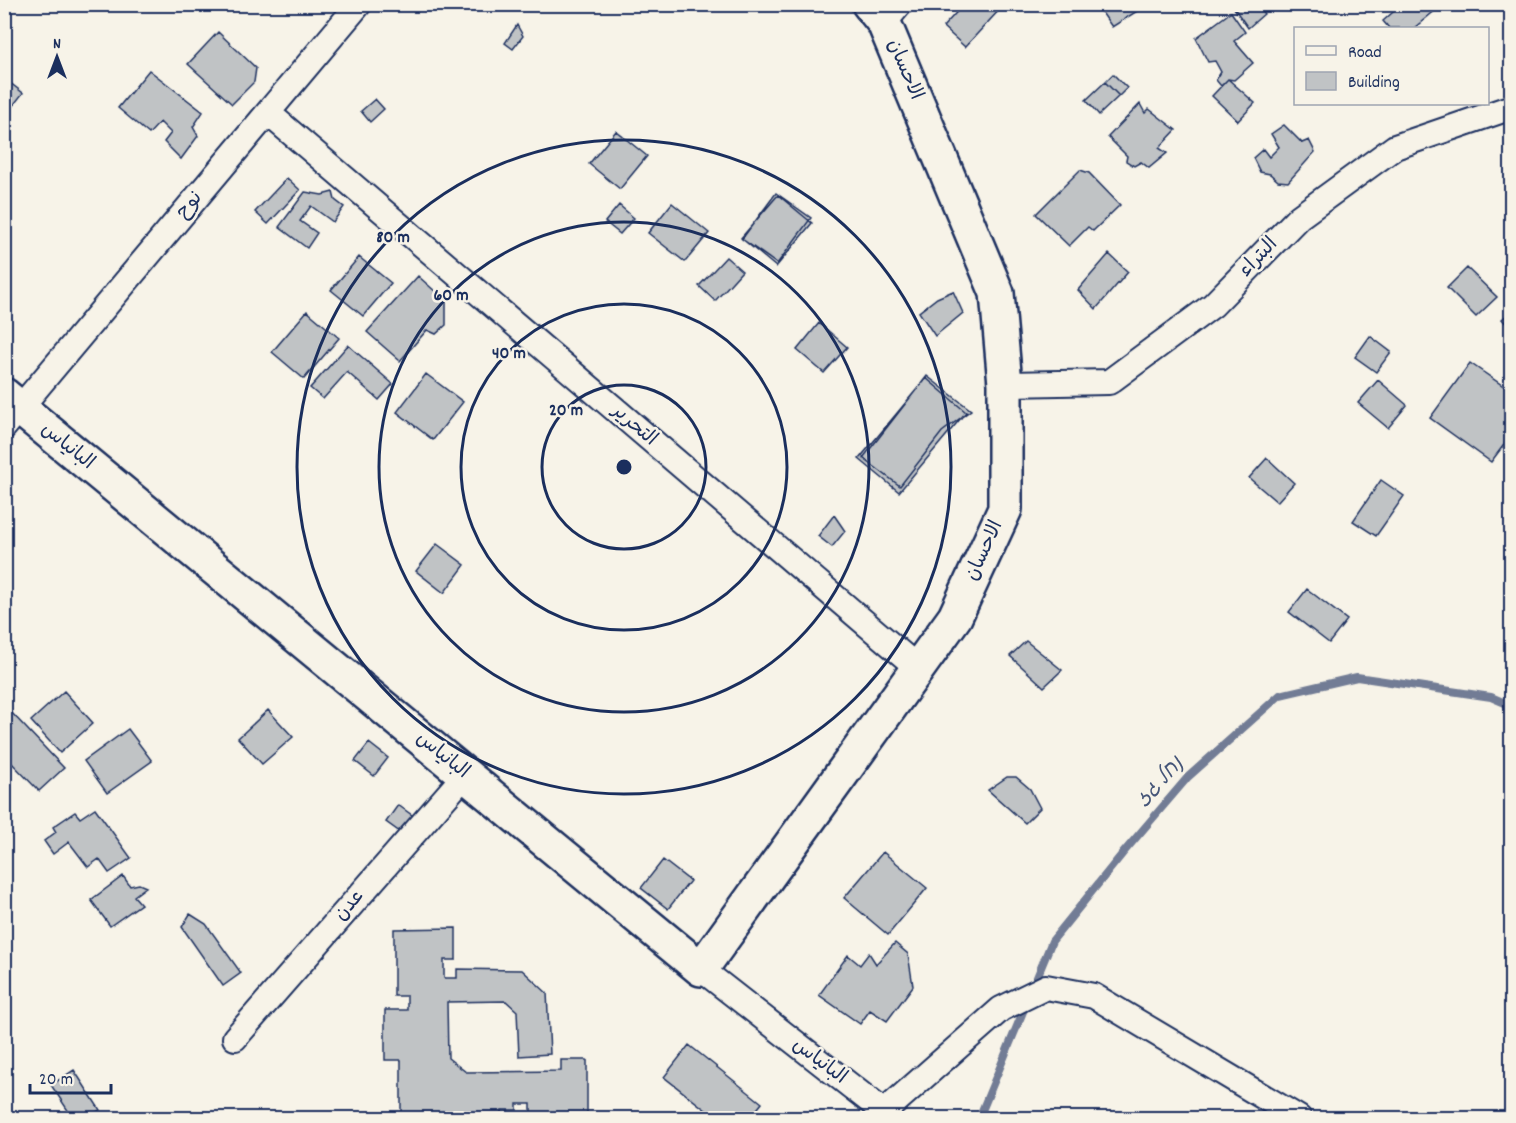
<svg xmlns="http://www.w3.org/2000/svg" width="1516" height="1123" font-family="Dekko,'Playpen Sans Arabic','Playpen Sans Hebrew',sans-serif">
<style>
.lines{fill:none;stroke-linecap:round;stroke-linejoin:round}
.stream{stroke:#727c95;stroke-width:8}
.building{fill:#c0c3c5;stroke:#1b2f5e;stroke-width:1.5}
.street-casing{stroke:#1b2f5e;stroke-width:28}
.secondary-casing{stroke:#1b2f5e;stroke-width:38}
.street{stroke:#f7f3e8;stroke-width:24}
.secondary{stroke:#f7f3e8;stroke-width:33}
.ring{fill:none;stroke:#1b2f5e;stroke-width:3}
.labels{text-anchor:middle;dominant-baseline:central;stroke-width:5;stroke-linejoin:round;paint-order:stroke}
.street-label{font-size:20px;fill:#1b2f5e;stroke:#f7f3e8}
.water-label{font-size:21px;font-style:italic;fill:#465679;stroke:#f7f3e8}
.centre{fill:#1b2f5e;stroke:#f7f3e8;stroke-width:3}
.ring-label{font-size:18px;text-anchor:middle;font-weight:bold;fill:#1b2f5e;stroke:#f7f3e8;stroke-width:5;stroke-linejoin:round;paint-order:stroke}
</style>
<rect width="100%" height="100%" fill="#f7f3e8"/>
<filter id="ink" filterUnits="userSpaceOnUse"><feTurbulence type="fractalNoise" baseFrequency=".0167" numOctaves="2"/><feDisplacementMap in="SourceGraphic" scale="12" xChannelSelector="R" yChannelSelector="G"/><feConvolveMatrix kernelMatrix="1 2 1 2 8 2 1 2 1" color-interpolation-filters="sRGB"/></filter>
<g filter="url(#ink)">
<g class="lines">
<path class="stream" d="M1033,987L1052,941L1123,853L1188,777L1280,695L1357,677L1491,697L1512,706
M979,1118L1027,1002"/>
</g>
<path class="building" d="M964,4H999L1002,7L965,47L943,27Z
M1096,4H1140L1142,8L1112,27Z
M1238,4H1257L1264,14L1248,28L1234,8Z
M1402,4H1443L1414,28H1389L1383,21Z
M1231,12L1245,32L1234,41L1253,63L1234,80L1228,79L1221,86L1216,80L1221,72L1215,61L1208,62L1196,38Z
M517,25L523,36L513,49L505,43Z
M218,32L256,68L254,82L232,104L188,64Z
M149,70L203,112L193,127L198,136L181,159L164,142L171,133L160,122L149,134L118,108Z
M1113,74L1127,88L1119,96L1105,82Z
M5,79L23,93L4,117V79Z
M1228,79L1255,103L1238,121L1212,96Z
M1105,82L1119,96L1099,115L1086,100Z
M375,99L384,109L370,122L361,111Z
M1140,104L1145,113L1149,109L1176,130L1159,148L1167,153L1149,168L1141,162L1134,166L1126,161L1127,156L1108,137Z
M1284,125L1302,143L1309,140L1315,152L1288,182L1278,181L1270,174L1260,172L1253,158L1263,149L1269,157L1279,147L1271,134Z
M616,131L647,156L620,189L589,164Z
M1080,170L1089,173L1120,205L1093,231L1088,227L1069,246L1036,214Z
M287,178L300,190L268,224L255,212Z
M305,192L322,195L333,192L335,200L344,207L333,222L311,206L300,221L317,233L307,248L279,227Z
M776,193L811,218L777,264L742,239Z
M778,195L812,223L776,267L741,238Z
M672,203L709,233L685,262L648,233Z
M619,205L634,218L620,234L605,222Z
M1109,254L1128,272L1096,309L1078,290Z
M359,257L391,283L363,316L331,290Z
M726,257L742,271L715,301L699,286Z
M1467,268L1497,297L1476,317L1447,288Z
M418,276L446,301V325L436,334L427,330L400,361L367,332Z
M953,291L963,313L935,336L919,312L937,298Z
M307,311L339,338L304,379L272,352Z
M1512,311V330L1502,319Z
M819,323L847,347L824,373L797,350Z
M1370,336L1391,352L1376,372L1355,357Z
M348,345L393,384L379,400L347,372L323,399L310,388Z
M1470,363L1512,392V434L1491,462L1430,418Z
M426,374L463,402L433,440L397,412Z
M927,376L971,410L942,432L900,486L863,458Z
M926,378L966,412L899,492L859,459Z
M1378,380L1407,405L1388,428L1358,403Z
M1267,458L1294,483L1277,502L1249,478Z
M1381,480L1404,496L1376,536L1353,521Z
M834,515L845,531L832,547L818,536Z
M437,544L465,565L444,593L416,571Z
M1307,589L1347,620L1329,643L1289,612Z
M1026,641L1062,670L1044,687L1010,656Z
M64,691L93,723L60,753L31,721Z
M9,710L64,768L39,791L4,755V714Z
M268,710L293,737L262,764L238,738Z
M128,729L152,761L107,793L84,761Z
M369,743L388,758L374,776L355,761Z
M1007,777H1016L1030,789L1040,808L1025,823L988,790Z
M398,805L416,818L404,835L386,822Z
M95,808L131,858L109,873L99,859L88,867L69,842L53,854L44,841L56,832L53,827L75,812L80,818Z
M883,852L927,888L888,935L844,898Z
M663,860L690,881L668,909L641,888Z
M123,876L130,886L139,884L146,887L134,896L141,904L110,926L91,900Z
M190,914L206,924L241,973L223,986L182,927Z
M456,928V960H444V978H457V969L522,970L547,993L550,1054L519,1056L517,1011L506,1001L447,1002L448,1058L466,1072L561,1071V1060H587V1118H531V1104H517V1110H502V1118H401V1060H385V1010H407V996H394V929Z
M895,943L908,954L913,986L887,1021L870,1010L860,1024L819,995L848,955L860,965L869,953L876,964Z
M689,1045L762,1103L750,1118H716L664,1077Z
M74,1070L100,1110L86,1118H73L51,1085Z"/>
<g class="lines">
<defs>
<path id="street" d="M884,23L900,4
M268,113L918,668
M1005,384L1109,382L1213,305L1299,217L1395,147L1512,107
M4,427L359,4
M701,969L884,1112L1001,1009L1046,987L1094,996L1299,1118
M235,1038L465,775"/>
<path id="secondary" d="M4,395L701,969L955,617L1005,509V384L997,293L884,23L869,4"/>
</defs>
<use href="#street" class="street-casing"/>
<use href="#secondary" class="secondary-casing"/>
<use href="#street" class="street"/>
<use href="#secondary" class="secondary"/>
</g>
</g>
<g class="ring">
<circle cx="624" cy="467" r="82"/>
<circle cx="624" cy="467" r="163"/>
<circle cx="624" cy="467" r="245"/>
<circle cx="624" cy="467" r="327"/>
</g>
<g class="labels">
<g class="street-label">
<text transform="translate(904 70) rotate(67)">الاحسان</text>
<text transform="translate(190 206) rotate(-50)">نوح</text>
<text transform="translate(1259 258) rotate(-46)">البتراء</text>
<text transform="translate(634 426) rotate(41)">التحرير</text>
<text transform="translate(67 447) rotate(39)">البانياس</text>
<text transform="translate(985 551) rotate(-65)">الاحسان</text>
<text transform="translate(442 756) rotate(39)">البانياس</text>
<text transform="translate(350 906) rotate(-49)">عدن</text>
<text transform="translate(819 1062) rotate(37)">البانياس</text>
</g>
<g class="water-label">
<text transform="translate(1161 783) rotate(-48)">נחל גז</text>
</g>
</g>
<circle cx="624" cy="467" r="9" class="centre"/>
<g class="ring-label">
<text x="393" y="242">80 m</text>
<text x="451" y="300">60 m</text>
<text x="509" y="358">40 m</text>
<text x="566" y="415">20 m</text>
</g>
<rect width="1516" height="1123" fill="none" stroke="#f7f3e8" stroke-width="24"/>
<rect x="12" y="12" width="1492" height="1099" fill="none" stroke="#1b2f5e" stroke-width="2" filter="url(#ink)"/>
<rect x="1294" y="27" width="195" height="78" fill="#f7f3e8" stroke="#9fa5b1" stroke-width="1.5"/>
<rect x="1306" y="46" width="30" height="9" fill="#f7f3e8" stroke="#9fa5b1" stroke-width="1.5"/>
<text x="1348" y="57" font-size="18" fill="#1b2f5e">Road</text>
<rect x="1306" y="72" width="30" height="18" fill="#c0c3c5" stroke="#9fa5b1" stroke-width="1.5"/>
<text x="1348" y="87" font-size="18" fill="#1b2f5e">Building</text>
<g transform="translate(57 57)" stroke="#f7f3e8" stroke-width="4.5" paint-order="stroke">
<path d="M0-4.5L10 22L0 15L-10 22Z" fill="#1b2f5e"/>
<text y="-9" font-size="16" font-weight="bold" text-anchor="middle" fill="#1b2f5e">N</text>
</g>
<path d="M30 1084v9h81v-9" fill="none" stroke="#1b2f5e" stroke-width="3"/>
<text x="39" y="1084" font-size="18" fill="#1b2f5e" stroke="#f7f3e8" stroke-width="4.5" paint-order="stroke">20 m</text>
</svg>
